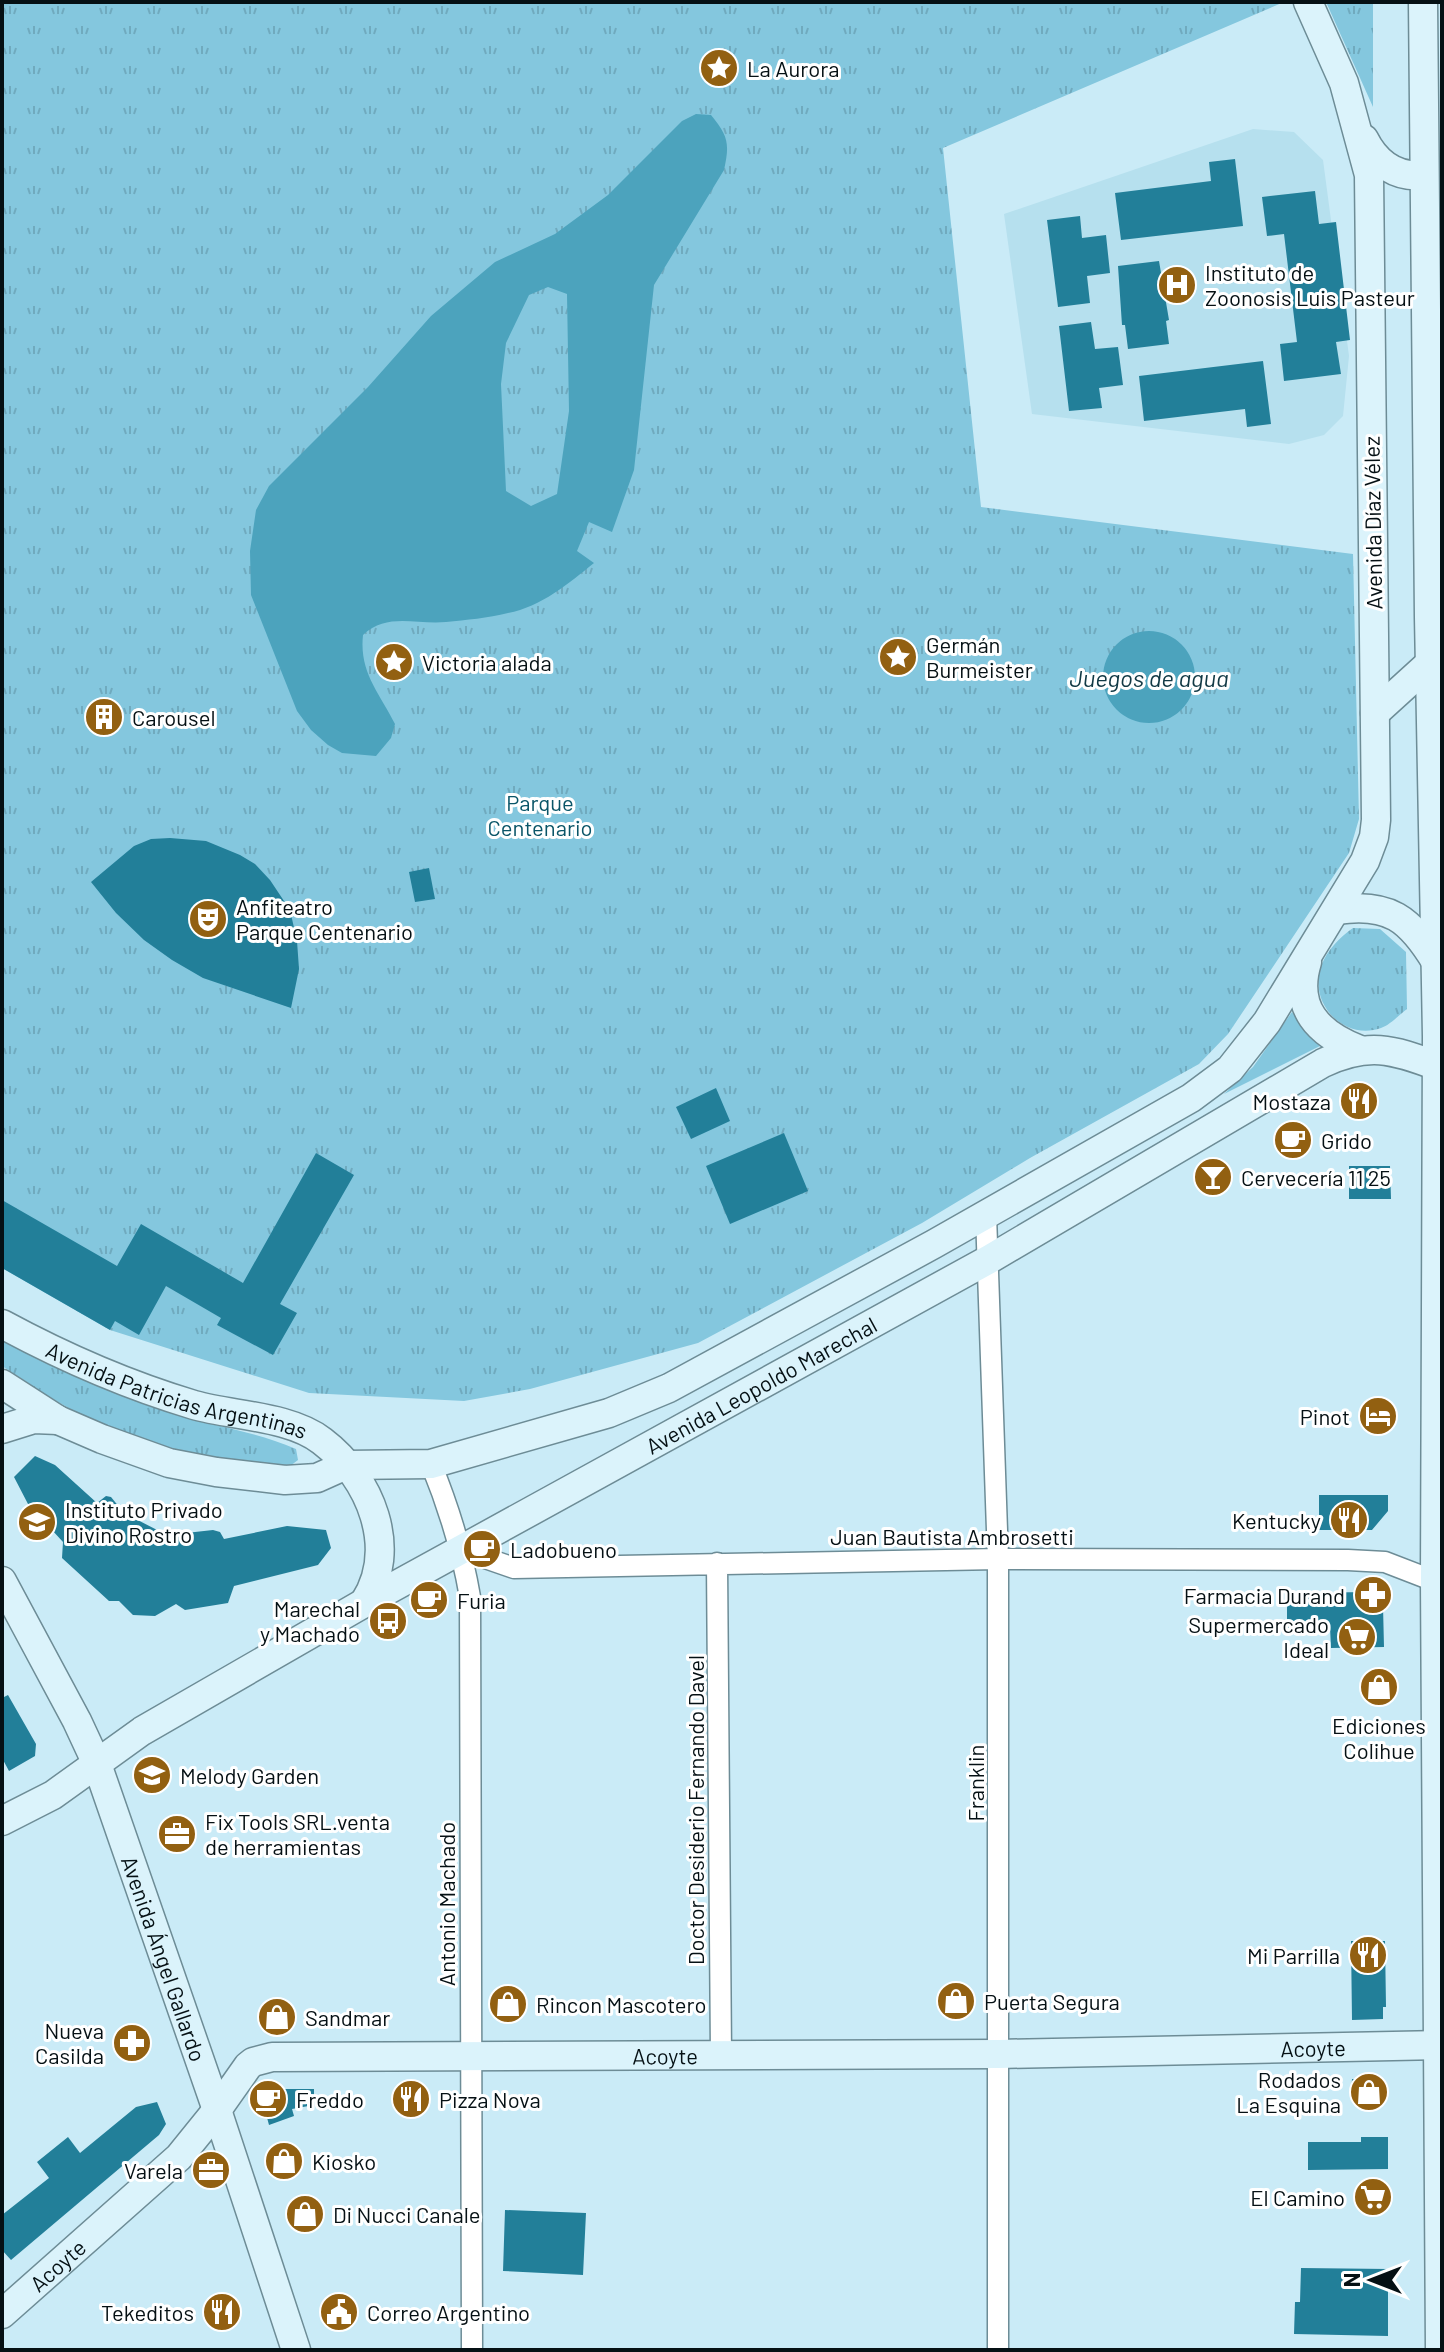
<svg xmlns="http://www.w3.org/2000/svg" width="1444" height="2352" font-family="Barlow,sans-serif">
<style>
.built{fill:#b6e0ee}
.grass{fill:#84c7de}
.park{fill:url(#park-tufts)}
.water{fill:#4ca3bd;fill-rule:evenodd}
.building{fill:#227f99}
.lines{fill:none;stroke-linecap:round;stroke-linejoin:round}
.street-casing{stroke:#6d8c96;stroke-width:23}
.secondary-casing{stroke:#6d8c96;stroke-width:31}
.street{stroke:#fff;stroke-width:20}
.secondary{stroke:#dbf3fb;stroke-width:28}
.labels{text-anchor:middle;dominant-baseline:central;stroke-width:6;stroke-linejoin:round;paint-order:stroke}
.poi-label{font-size:22px;fill:#051014;stroke:#fff;text-anchor:start}
.street-label{font-size:22px;fill:#051014;stroke:#fff}
.park-label{font-size:22px;fill:#0a5568;stroke:#fff}
.water-label{font-size:24px;font-style:italic;fill:#113945;stroke:#fff}
</style>
<defs>
<pattern id="park-tufts" width="24" height="20" patternUnits="userSpaceOnUse" patternTransform="scale(2)"><rect width="24" height="20" fill="#84c7de"/><path d="M3 7l-1-3M5 7V3M7 7l1-3M15 17l-1-3M17 17v-4M19 17l1-3" fill="none" stroke="#70aabe"/></pattern>
</defs>
<rect width="100%" height="100%" fill="#caebf7"/>
<path class="built" d="M1253,129L1294,132L1323,160L1349,356L1343,416L1324,435L1289,444L1032,414L1004,214Z"/>
<path class="grass" d="M1292,1012L1320,1046L1224,1094L1253,1067Z"/>
<path class="park" d="M2,2H1284L943,148L981,507L1353,554L1359,819L1349,853L1228,1034L1199,1064L1030,1158L922,1223L698,1343L530,1389L464,1401L309,1393L110,1330L2,1268Z
M1326,2H1373V107Z
M1353,928L1380,929L1406,952L1407,1009C1399,1015 1390,1025 1381,1028C1344,1041 1308,1004 1321,966C1328,949 1339,938 1353,928Z
M2,1335C59,1363 116,1396 177,1415C218,1427 257,1432 296,1449L298,1460L290,1466C228,1465 143,1445 87,1418C57,1403 30,1384 2,1366Z"/>
<path class="water" d="M696,114L711,115C728,136 730,143 724,170L654,285L634,470L612,532L589,522L577,551L594,563C569,583 541,607 508,613C488,618 466,620 446,622C416,625 387,612 363,635C359,672 379,692 395,724L391,738L376,756L342,753L328,745L311,730L297,711L251,595L250,551L256,510L269,486L368,387L431,316L495,262L555,234L608,195L682,121ZM548,287L567,294L569,411L557,494L531,506L506,491L501,384L506,343L529,295Z
M1103 677a46 46 0 1 1 92 0a46 46 0 1 1-92 0Z"/>
<path class="building" d="M1235,159L1243,226L1121,240L1115,193L1211,181L1209,162Z
M1315,191L1319,224L1336,222L1350,340L1336,342L1341,374L1284,381L1280,344L1297,342L1284,234L1267,236L1262,197Z
M1080,216L1082,238L1106,235L1110,273L1087,276L1090,303L1058,307L1047,220Z
M1159,261L1169,320L1166,321L1169,344L1128,349L1125,325H1122L1118,266Z
M1091,322L1095,349L1118,347L1123,385L1099,388L1102,408L1069,411L1059,326Z
M1263,361L1271,424L1247,427L1245,409L1144,421L1139,376Z
M86 717a18 18 0 1 1 36 0a18 18 0 1 1-36 0Z
M170,838L206,841L240,855L255,864L270,880L290,910L297,941L299,969L291,1008L203,978L172,960L144,940L116,913L91,882L134,846L151,839Z
M429,868L435,899L415,902L409,872Z
M716,1088L730,1121L691,1139L676,1107Z
M784,1133L808,1191L730,1224L706,1166Z
M316,1153L354,1175L280,1304L297,1313L273,1355L217,1325L221,1318L166,1286L139,1335L115,1321L110,1330L2,1268V1200L117,1266L141,1224L243,1283Z
M1349,1166H1390L1391,1199H1349Z
M35,1456L55,1465L97,1503L106,1496L111,1497L124,1513L161,1532L186,1533L213,1530L220,1532L224,1539L287,1526L326,1530L331,1548L318,1565L234,1586L228,1603L185,1610L176,1604L155,1616L133,1615L119,1601H109L62,1558L63,1542L28,1504L14,1477Z
M1319,1495H1388V1511L1372,1530H1319Z
M1372,1592L1383,1606L1384,1647L1331,1648L1330,1627L1287,1628V1593Z
M8,1695L36,1744L35,1756L9,1771L2,1758V1698Z
M1351,1941H1385L1386,2007H1383V2019L1352,2020Z
M1352,2079H1377L1386,2088V2097H1351Z
M266,2089H314V2105L292,2109L294,2116L269,2125L262,2099Z
M157,2102L166,2124L159,2135L11,2260L2,2250V2215L49,2178L37,2162L68,2137L80,2153L136,2107Z
M1361,2137H1388V2169L1308,2170V2142H1361Z
M505,2210L586,2213L583,2275L503,2271Z
M1301,2268L1388,2269V2336L1294,2334L1295,2302H1300Z"/>
<g class="lines">
<defs>
<path id="street" d="M986,1215L998,1559V2350
M431,1464C449,1508 462,1550 470,1597L472,2350
M462,1550L514,1568L998,1559L1348,1560L1385,1562L1442,1584
M717,1563L721,2056"/>
<g id="secondary">
<path d="M1423,2L1429,617L1437,1036L1435,1581L1440,2350"/>
<path d="M1364,139C1376,163 1396,178 1424,175"/>
<path d="M1375,713L1430,663"/>
<path d="M1337,910C1389,902 1410,919 1436,962"/>
<path d="M1307,962C1293,1008 1318,1034 1360,1050"/>
<path id="s1" d="M2,1324C63,1357 127,1385 194,1405C233,1416 290,1416 322,1441C371,1478 399,1549 364,1603"/>
<path d="M2,1384L58,1420L102,1439L169,1463L216,1472L285,1480L317,1478L346,1465L431,1464L609,1413L669,1388L934,1244L1191,1098L1230,1069L1267,1022L1365,861L1374,837L1376,820L1369,175L1344,83L1308,2"/>
<path d="M2,1429L34,1419L58,1420"/>
<path id="s2" d="M2,1581L77,1721L97,1764L217,2110L296,2350"/>
<path id="s3" d="M2,1821L53,1795L142,1731L364,1603L988,1260L1323,1063C1368,1042 1392,1049 1437,1066"/>
<path id="s4" d="M2,2314L179,2157L217,2110L248,2066L253,2062L272,2057L999,2054L1442,2045"/>
</g>
</defs>
<use href="#street" class="street-casing"/>
<use href="#secondary" class="secondary-casing"/>
<use href="#street" class="street"/>
<use href="#secondary" class="secondary"/>
</g>
<defs>
<symbol id="sight-disc" viewBox="-11 -11 22 22"><circle r="9.5" fill="#926011" stroke="#fff"/><path d="M0-6L1.8-2.2L6-1.7L2.9 1.2L3.7 5.4L0 3.3L-3.7 5.4L-2.9 1.2L-6-1.7L-1.8-2.2Z" fill="#fff"/></symbol>
<symbol id="hospital-disc" viewBox="-11 -11 22 22"><circle r="9.5" fill="#926011" stroke="#fff"/><path d="M-5-5h3v3.5h4V-5h3V5h-3V1.5h-4V5h-3Z" fill="#fff"/></symbol>
<symbol id="building-disc" viewBox="-11 -11 22 22"><circle r="9.5" fill="#926011" stroke="#fff"/><path d="M-4-6H4V6H1V3H-1V6H-4ZM-2.5-4.3h1.7v1.8h-1.7ZM.8-4.3h1.7v1.8H.8ZM-2.5-1h1.7V.8h-1.7ZM.8-1h1.7V.8H.8Z" fill="#fff"/></symbol>
<symbol id="theatre-disc" viewBox="-11 -11 22 22"><circle r="9.5" fill="#926011" stroke="#fff"/><path d="M-5-5.5Q0-4 5-5.5V0Q5 5 0 6Q-5 5-5 0ZM-3.3-2.5H-1v1.5H-3.3ZM1-2.5H3.3v1.5H1ZM-2.8 1Q0 5.5 2.8 1Z" fill="#fff"/></symbol>
<symbol id="restaurant-disc" viewBox="-11 -11 22 22"><circle r="9.5" fill="#926011" stroke="#fff"/><path d="M-5-6h1v4h1v-4h1v4h1v-4h1v5L-1.5 .5V6h-2V.5L-5-1ZM5-6V6H3V1.5H1.5Q1.5-4 5-6Z" fill="#fff"/></symbol>
<symbol id="cafe-disc" viewBox="-11 -11 22 22"><circle r="9.5" fill="#926011" stroke="#fff"/><path d="M-5.5-4.5H6V0H3Q3 3.5 0 3.5H-2.5Q-5.5 3.5-5.5 0ZM3-3.2v2h1.7v-2ZM-6 4.5H4V6H-6Z" fill="#fff"/></symbol>
<symbol id="bar-disc" viewBox="-11 -11 22 22"><circle r="9.5" fill="#926011" stroke="#fff"/><path d="M-6-5H6L.8 .8V4.5H3.5V6h-7V4.5H-.8V.8Z" fill="#fff"/></symbol>
<symbol id="hotel-disc" viewBox="-11 -11 22 22"><circle r="9.5" fill="#926011" stroke="#fff"/><path d="M-6-4.5h1.5V1H6V5H4.5V3h-9V5H-6ZM-4 0a1.8 1.8 0 1 1 3.6 0ZM.5 0V-2.5h3Q6-2.5 6 0Z" fill="#fff"/></symbol>
<symbol id="school-disc" viewBox="-11 -11 22 22"><circle r="9.5" fill="#926011" stroke="#fff"/><path d="M0-5L7-2L0 1L-7-2ZM-4 1L0 2.5L4 1V4Q0 6-4 4Z" fill="#fff"/></symbol>
<symbol id="pharmacy-disc" viewBox="-11 -11 22 22"><circle r="9.5" fill="#926011" stroke="#fff"/><path d="M-2-6h4v4h4v4h-4v4h-4v-4h-4v-4h4Z" fill="#fff"/></symbol>
<symbol id="bus-disc" viewBox="-11 -11 22 22"><circle r="9.5" fill="#926011" stroke="#fff"/><path d="M-5-6H5V4H4V6H2V4H-2V6H-4V4H-5ZM-3.5-4V0h7V-4ZM-3.5 1.2v1.5H-2V1.2ZM2 1.2v1.5H3.5V1.2Z" fill="#fff"/></symbol>
<symbol id="supermarket-disc" viewBox="-11 -11 22 22"><circle r="9.5" fill="#926011" stroke="#fff"/><path d="M-6-5.5h2.5l.6 2H6L4.5 2H-2.5L-4.4-4H-6ZM-1.5 3.2a1.3 1.3 0 1 0 .1 0ZM3 3.2a1.3 1.3 0 1 0 .1 0Z" fill="#fff"/></symbol>
<symbol id="shop-disc" viewBox="-11 -11 22 22"><circle r="9.5" fill="#926011" stroke="#fff"/><path d="M-5-2.5h2.3a2.7 3.5 0 0 1 5.4 0H5L5.5 6h-11ZM-1.5-2.5h3a1.5 2.3 0 0 0-3 0Z" fill="#fff"/></symbol>
<symbol id="office-disc" viewBox="-11 -11 22 22"><circle r="9.5" fill="#926011" stroke="#fff"/><path d="M-6-3h4V-5.5h4V-3h4V5H-6ZM-1-4.5V-3h2v-1.5ZM-6 0V1H6V0Z" fill="#fff"/></symbol>
<symbol id="civic-disc" viewBox="-11 -11 22 22"><circle r="9.5" fill="#926011" stroke="#fff"/><path d="M-.6-6.5H3V-4.5H.6V-3L4-1V1h2V6H-6V1h2V-1L-.6-3ZM-1.2 2.5V6h2.4V2.5Z" fill="#fff"/></symbol>
</defs>
<g fill-rule="evenodd">
<use href="#sight-disc" x="697" y="46" width="44" height="44"/>
<use href="#hospital-disc" x="1155" y="263" width="44" height="44"/>
<use href="#sight-disc" x="876" y="635" width="44" height="44"/>
<use href="#sight-disc" x="372" y="640" width="44" height="44"/>
<use href="#building-disc" x="82" y="695" width="44" height="44"/>
<use href="#theatre-disc" x="186" y="897" width="44" height="44"/>
<use href="#restaurant-disc" x="1337" y="1079" width="44" height="44"/>
<use href="#cafe-disc" x="1271" y="1118" width="44" height="44"/>
<use href="#bar-disc" x="1191" y="1155" width="44" height="44"/>
<use href="#hotel-disc" x="1356" y="1394" width="44" height="44"/>
<use href="#restaurant-disc" x="1327" y="1498" width="44" height="44"/>
<use href="#school-disc" x="15" y="1500" width="44" height="44"/>
<use href="#cafe-disc" x="460" y="1527" width="44" height="44"/>
<use href="#pharmacy-disc" x="1351" y="1573" width="44" height="44"/>
<use href="#cafe-disc" x="407" y="1578" width="44" height="44"/>
<use href="#bus-disc" x="366" y="1599" width="44" height="44"/>
<use href="#supermarket-disc" x="1335" y="1615" width="44" height="44"/>
<use href="#shop-disc" x="1357" y="1665" width="44" height="44"/>
<use href="#school-disc" x="130" y="1753" width="44" height="44"/>
<use href="#office-disc" x="155" y="1812" width="44" height="44"/>
<use href="#restaurant-disc" x="1346" y="1933" width="44" height="44"/>
<use href="#shop-disc" x="934" y="1979" width="44" height="44"/>
<use href="#shop-disc" x="486" y="1982" width="44" height="44"/>
<use href="#shop-disc" x="255" y="1995" width="44" height="44"/>
<use href="#pharmacy-disc" x="110" y="2021" width="44" height="44"/>
<use href="#shop-disc" x="1347" y="2070" width="44" height="44"/>
<use href="#cafe-disc" x="246" y="2077" width="44" height="44"/>
<use href="#restaurant-disc" x="389" y="2077" width="44" height="44"/>
<use href="#shop-disc" x="262" y="2139" width="44" height="44"/>
<use href="#office-disc" x="189" y="2148" width="44" height="44"/>
<use href="#supermarket-disc" x="1351" y="2175" width="44" height="44"/>
<use href="#shop-disc" x="283" y="2192" width="44" height="44"/>
<use href="#restaurant-disc" x="200" y="2290" width="44" height="44"/>
<use href="#civic-disc" x="317" y="2290" width="44" height="44"/>
</g>
<g class="labels">
<g class="poi-label">
<text x="747" y="68">La Aurora</text>
<text x="1205" y="272">Instituto de<tspan x="1205" dy="25">Zoonosis Luis Pasteur</tspan></text>
<text x="926" y="644">Germán<tspan x="926" dy="25">Burmeister</tspan></text>
<text x="422" y="662">Victoria alada</text>
<text x="132" y="717">Carousel</text>
<text x="236" y="906">Anfiteatro<tspan x="236" dy="25">Parque Centenario</tspan></text>
<text x="1331" y="1101" text-anchor="end">Mostaza</text>
<text x="1321" y="1140">Grido</text>
<text x="1241" y="1177">Cervecería 11 25</text>
<text x="1350" y="1416" text-anchor="end">Pinot</text>
<text x="65" y="1509">Instituto Privado<tspan x="65" dy="25">Divino Rostro</tspan></text>
<text x="1321" y="1520" text-anchor="end">Kentucky</text>
<text x="510" y="1549">Ladobueno</text>
<text x="1345" y="1595" text-anchor="end">Farmacia Durand</text>
<text x="457" y="1600">Furia</text>
<text x="360" y="1608" text-anchor="end">Marechal<tspan x="360" dy="25">y Machado</tspan></text>
<text x="1329" y="1624" text-anchor="end">Supermercado<tspan x="1329" dy="25">Ideal</tspan></text>
<text x="1379" y="1725" text-anchor="middle">Ediciones<tspan x="1379" dy="25">Colihue</tspan></text>
<text x="180" y="1775">Melody Garden</text>
<text x="205" y="1821">Fix Tools SRL.venta<tspan x="205" dy="25">de herramientas</tspan></text>
<text x="1340" y="1955" text-anchor="end">Mi Parrilla</text>
<text x="984" y="2001">Puerta Segura</text>
<text x="536" y="2004">Rincon Mascotero</text>
<text x="305" y="2017">Sandmar</text>
<text x="104" y="2030" text-anchor="end">Nueva<tspan x="104" dy="25">Casilda</tspan></text>
<text x="1341" y="2079" text-anchor="end">Rodados<tspan x="1341" dy="25">La Esquina</tspan></text>
<text x="296" y="2099">Freddo</text>
<text x="439" y="2099">Pizza Nova</text>
<text x="312" y="2161">Kiosko</text>
<text x="183" y="2170" text-anchor="end">Varela</text>
<text x="1345" y="2197" text-anchor="end">El Camino</text>
<text x="333" y="2214">Di Nucci Canale</text>
<text x="194" y="2312" text-anchor="end">Tekeditos</text>
<text x="367" y="2312">Correo Argentino</text>
</g>
<g class="street-label">
<text transform="translate(1372 523) rotate(-91)">Avenida Díaz Vélez</text>
<text stroke="none"><textPath href="#s3" startOffset="876">Avenida Leopoldo Marechal</textPath></text>
<text stroke="none"><textPath href="#s1" startOffset="188">Avenida Patricias Argentinas</textPath></text>
<text x="952" y="1536">Juan Bautista Ambrosetti</text>
<text transform="translate(975 1783) rotate(-90)">Franklin</text>
<text transform="translate(695 1810) rotate(-90)">Doctor Desiderio Fernando Davel</text>
<text transform="translate(446 1904) rotate(-90)">Antonio Machado</text>
<text stroke="none"><textPath href="#s2" startOffset="412">Avenida Ángel Gallardo</textPath></text>
<text stroke="none"><textPath href="#s4" startOffset="1418">Acoyte</textPath></text>
<text stroke="none"><textPath href="#s4" startOffset="770">Acoyte</textPath></text>
<text stroke="none"><textPath href="#s4" startOffset="74">Acoyte</textPath></text>
</g>
<g class="park-label">
<text x="540" y="802">Parque<tspan x="540" dy="25">Centenario</tspan></text>
</g>
<g class="water-label">
<text x="1149" y="677">Juegos de agua</text>
</g>
</g>
<rect width="1444" height="2352" fill="none" stroke="#051014" stroke-width="8"/>
<g transform="translate(1372 2280) rotate(270)" stroke="#ffffff" stroke-width="6" paint-order="stroke">
<path d="M0-6L14 30L0 20L-14 30Z" fill="#051014"/>
<text y="-12" font-size="22" font-weight="bold" text-anchor="middle" fill="#051014">N</text>
</g>
</svg>
